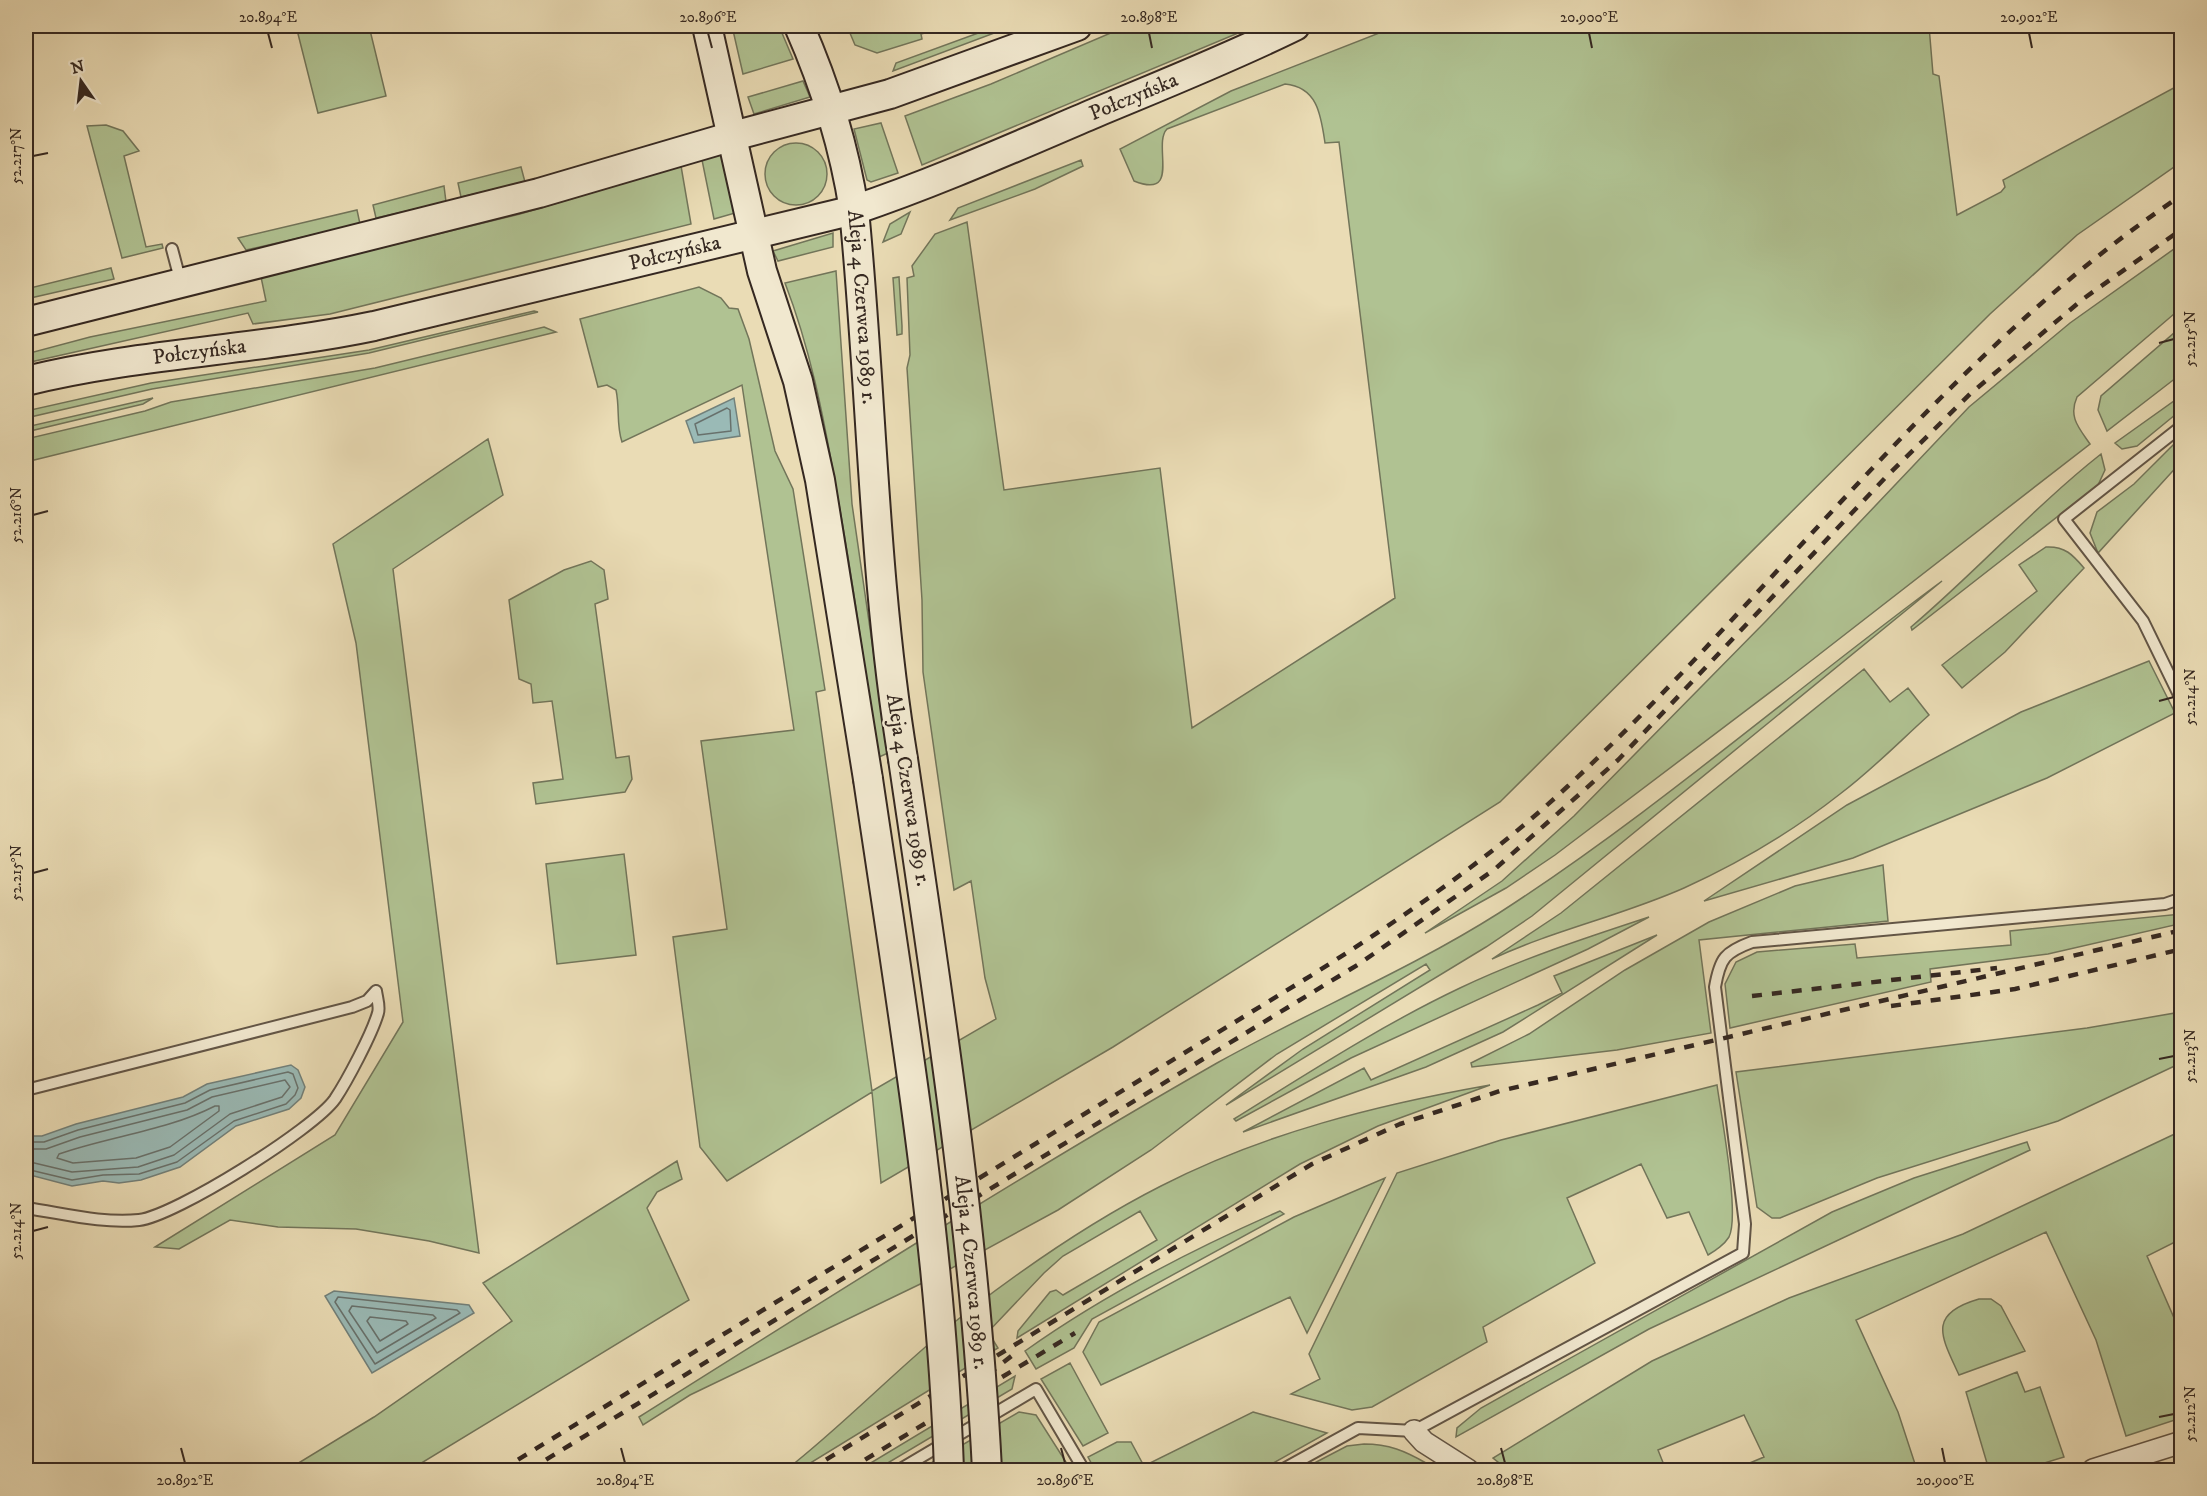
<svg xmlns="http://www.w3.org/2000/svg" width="2207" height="1496" font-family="'IM FELL DW Pica',serif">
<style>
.green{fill:#b0c292;stroke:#72755a;stroke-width:1.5}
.water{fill:#9abab6;stroke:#72807a;stroke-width:1.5}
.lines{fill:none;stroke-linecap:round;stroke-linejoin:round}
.shore{stroke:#68716c;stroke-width:1.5}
.service-casing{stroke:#625546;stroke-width:14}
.minor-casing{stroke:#625546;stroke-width:24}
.secondary-casing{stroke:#352821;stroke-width:32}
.service{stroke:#f1e8cf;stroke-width:10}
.minor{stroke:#f1e8cf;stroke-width:21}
.secondary{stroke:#f1e8cf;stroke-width:28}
.rail{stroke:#352821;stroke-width:4.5;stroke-dasharray:10 10;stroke-linecap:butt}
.secondary-bridge-casing{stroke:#352821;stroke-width:32;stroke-linecap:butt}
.secondary-bridge{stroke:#f1e8cf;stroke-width:28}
.ticks{fill:none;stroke:#352821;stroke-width:2}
.labels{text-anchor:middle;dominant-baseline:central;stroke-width:5;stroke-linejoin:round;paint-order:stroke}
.street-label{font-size:21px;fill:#352821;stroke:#f1e8cf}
.neatline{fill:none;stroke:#352821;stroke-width:2}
.ticks-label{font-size:15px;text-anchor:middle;fill:#352821}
</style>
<rect width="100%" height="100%" fill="#eadcb5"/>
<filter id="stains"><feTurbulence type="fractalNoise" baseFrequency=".00333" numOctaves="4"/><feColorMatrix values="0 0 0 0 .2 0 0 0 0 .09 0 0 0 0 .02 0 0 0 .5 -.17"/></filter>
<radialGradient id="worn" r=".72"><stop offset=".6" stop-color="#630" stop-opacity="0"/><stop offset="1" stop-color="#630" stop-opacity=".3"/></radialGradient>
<path class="green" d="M296,26H369L386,96L318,113Z
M732,26H779L793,59L743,74Z
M847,26H950L921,34L922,39L877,53L855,45Z
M1127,26H1255L922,165L905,116L991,84Z
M1397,26H1929L1933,74L1939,76L1957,215L2001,192L2005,187L2003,180L2181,84V162L2077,235L1990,314L1500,802L1113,1047L881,1183L872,1092L727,1181L700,1147L673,937L727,929L701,741L794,730L742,385L622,442C616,424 620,408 616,390L607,385L598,387L580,319L699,287L721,298L729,308L738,309L749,339L775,451L793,489L825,690L816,692L872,1091L996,1019L985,978L971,881L954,890L923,672L922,600L907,368L910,355L907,278L914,276L912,266L935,234L967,222L1004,490L1160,468L1192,728L1395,598L1339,142L1325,143C1321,116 1318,87 1285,84L1167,129C1152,144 1182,200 1134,181L1120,149L1231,91Z
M1005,28V29L893,71L896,63L981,32Z
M803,81L810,97L754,114L748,97Z
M881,123L898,173L871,182L867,180L854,129Z
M106,125L123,131L139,151L124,156L146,247L162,244L163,248L122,258L87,126Z
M765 174a31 31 0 1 1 62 0a31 31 0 1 1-62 0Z
M721,154L735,213L714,219L702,160Z
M1081,160L1083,166L1035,189L950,220L958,208Z
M681,166L691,224L330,314L253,324L248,313L26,363V354L90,337L266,301L261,277L520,214Z
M521,167L525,182L461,197L458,183Z
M444,186L446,202L376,218L373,205Z
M357,210L360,224L246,250L238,238Z
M910,212L901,234L883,242L890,224Z
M833,233V247L778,261L773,251Z
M2181,244V308L2077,397C2068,417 2079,428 2090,444L1785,681L1555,855L1506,888L1425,933L1502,881L1574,816L1766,621L1969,407L2070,323Z
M111,268L114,279L26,299V289Z
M836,271L852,504L888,753L877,758C865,666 852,574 835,482C823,414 810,348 785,283Z
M899,277L902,326V334L897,335L893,278Z
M534,311L538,312L369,353L152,389L26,418V411L151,383L369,350Z
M544,327L556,332L26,462V439L145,411L171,402L375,368Z
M2181,327V374L2107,431L2098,410L2101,396Z
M2181,396V410L2137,446L2122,449L2115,443Z
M153,398L143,404L26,432V427Z
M2181,437V462L2098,553L2090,533L2097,512L2134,484Z
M488,439L503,495L393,569L479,1253L429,1241L356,1229L278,1227L230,1220L179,1249L155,1247L335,1135L403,1022L356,643L333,544Z
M2101,454L2105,470L2098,485L1912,630L1911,627C1976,572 2034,507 2101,454Z
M2046,547C2065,546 2073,555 2084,568L2005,652L1962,688L1942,665L2037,591L2019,565Z
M591,561L604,570L608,599L595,604L616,758L629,756L632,779L625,792L536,804L533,783L563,779L552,701L533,703L531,684L519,679L509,600L564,570Z
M1942,581L1532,916L1486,947L1226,1105L1303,1049L1430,970L1426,964L1277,1054L1151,1150L1058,1210L939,1275L690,1395L643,1425L639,1417C830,1297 1021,1175 1217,1063C1310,1011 1409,970 1499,913C1654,813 1794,690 1942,581Z
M2149,661L2175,713L2047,778L1853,858L1704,901L1847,805L2021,712Z
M1864,669L1890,702L1908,688L1929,715C1900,741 1872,770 1840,794C1793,831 1739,863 1684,888C1621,916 1554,930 1492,959L1561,913Z
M624,854L636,955L557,964L546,864Z
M1883,865L1888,921L1699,940L1711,1033L1617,1050L1472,1067L1471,1063L1529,1034L1625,970L1709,922L1795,886Z
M2181,914L2179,924L2048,954L1930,969L1931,982L1730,1028L1725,984L1736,962L1757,952L1855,944L1857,958L2011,945L2010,931Z
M1649,917L1588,949L1351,1058L1236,1121L1234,1119C1308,1073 1382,1025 1460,988C1521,959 1585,938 1649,917Z
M1657,935L1503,1032L1426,1067L1243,1132L1364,1068L1371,1080L1538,1005L1562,993L1554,976Z
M2181,1012V1063L2058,1121L1877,1178L1780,1218H1772L1757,1207L1736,1072L2087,1028Z
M1490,1085L1378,1126L1300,1164L1017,1338L1018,1331L1050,1292L1056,1290L1063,1295L1157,1240L1140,1211L1063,1256L1044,1273L988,1332L998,1348L799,1470H786C850,1420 906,1359 971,1309C1031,1263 1094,1220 1161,1186C1264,1133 1377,1105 1490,1085Z
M1717,1085C1721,1114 1740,1215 1729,1237C1724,1245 1716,1250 1708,1255L1689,1212L1667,1218L1641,1164L1567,1198L1595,1263L1483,1327L1487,1342L1372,1407L1352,1410L1291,1394L1320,1379L1309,1354L1397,1173L1501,1140Z
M2181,1131V1239L2147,1256L2181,1334V1418L2126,1436L2096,1340L2046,1232L1856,1320L1898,1412L1917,1470H1733L1764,1457L1744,1415L1658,1450L1666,1470H1508L1493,1458L1652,1361L1789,1298L1963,1234Z
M2027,1142L2030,1150L1649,1329L1456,1437L1457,1428L1481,1408L1832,1212L1914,1178Z
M677,1161L682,1179L657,1192L647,1208L689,1300L410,1470H287L374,1417L512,1321L483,1283Z
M1385,1178L1307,1333L1290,1297L1101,1385L1083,1352L1099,1322L1294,1217Z
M1280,1211L1284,1214L1092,1319L1074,1348L1036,1369L1025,1351C1105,1294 1191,1250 1280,1211Z
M1979,1299H1991L2001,1306L2025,1351L1959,1375C1941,1336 1927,1314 1979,1299Z
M1070,1363L1108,1433L1083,1446L1041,1379Z
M2017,1372L2025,1392L2040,1387L2064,1457L2021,1470H1989L1966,1392Z
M1015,1376L1012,1389L876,1470H859Z
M1019,1412L1036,1415L1071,1470H919Z
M1253,1412L1327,1433L1261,1470H1095L1088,1457L1117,1442H1131L1144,1466Z
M1364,1444C1389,1444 1405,1451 1426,1463L1419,1470H1301L1347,1446Z"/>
<path class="water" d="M734,398L740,436L694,443L686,421Z
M291,1065L298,1070L305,1087L301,1098L289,1109L236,1126L180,1167L141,1180L119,1183L103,1181L72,1186L26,1174V1136H42L76,1124L183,1097L207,1084Z
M334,1291L469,1305L474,1313L372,1373L325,1296Z"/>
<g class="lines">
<path class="shore" d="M727,408L730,410L731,431L698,435L695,424Z
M215,1106H219V1111L170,1147L136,1158L73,1163L57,1158L59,1154C110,1136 166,1131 215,1106Z
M26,1142H44L78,1130L185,1103L210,1090L288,1072L293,1074L298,1088L295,1095L286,1104L234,1121L177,1162L139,1174L103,1175L72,1180L26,1169
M26,1149H46L80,1137L187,1110L212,1097L285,1080L290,1087L282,1097L230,1114L174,1155L138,1167L72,1172L26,1161
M338,1297L457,1310L460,1313L375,1364L335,1302Z
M352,1306L433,1315L436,1318L377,1353L349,1311Z
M370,1317L406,1321L408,1324L380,1341L367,1321Z"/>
<defs>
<path id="service" d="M172,249L181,283
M2182,426L2064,519L2143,621L2182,701
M26,1090L352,1007L367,1001L376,991
M26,1208C62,1213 102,1224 139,1220C175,1216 314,1129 335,1099C347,1081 372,1034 378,1013C380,1007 377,998 376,991
M899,1470L1036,1389L1084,1470
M1282,1470L1358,1428L1414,1431L1743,1253L1745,1224L1715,987C1720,958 1725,952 1752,942L2165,904L2182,898"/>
<path id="minor" d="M1414,1431L1424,1442L1468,1470
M2093,1470L2182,1442"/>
<g id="secondary">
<path d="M707,26L762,271L798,381L820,480L868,779"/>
<path id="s1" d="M799,26C825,85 844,145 854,210C872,392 873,577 903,759"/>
<path d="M26,322L539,193L733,136L890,94L1077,26"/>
<path id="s2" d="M26,381C140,353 259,350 374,326L854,210C937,182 1015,147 1095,113C1162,85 1230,58 1295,26"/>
</g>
</defs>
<use href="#service" class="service-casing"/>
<use href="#minor" class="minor-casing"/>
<use href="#secondary" class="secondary-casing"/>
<use href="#service" class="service"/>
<use href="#minor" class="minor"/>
<use href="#secondary" class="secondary"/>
<path class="rail" d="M1752,996L1997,968
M1891,1006L2015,989L2182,949
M972,1387L1014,1354
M501,1470L1312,975C1402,918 1490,859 1568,786C1776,593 1943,354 2182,195
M529,1470L1359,964L1495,869L1618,760L1885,478L1970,394L2083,299L2182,229
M809,1470L1312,1164L1400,1124L1500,1091L2182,930
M848,1470L1075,1333"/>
<defs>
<g id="secondary-bridge">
<path id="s3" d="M903,759C938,996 975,1231 987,1470"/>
<path d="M868,779C902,1009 941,1238 949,1470"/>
</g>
</defs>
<use href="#secondary-bridge" class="secondary-bridge-casing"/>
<use href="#secondary-bridge" class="secondary-bridge"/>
</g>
<path class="ticks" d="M268,33L272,48M708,33L712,48M1149,33L1152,48M1589,33L1592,48M2029,33L2032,48M33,156L48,153M2159,343L2174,339M33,515L48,511M2159,701L2174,697M33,873L48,869M2159,1059L2174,1056M33,1231L48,1227M2159,1417L2174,1414M181,1448L185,1463M621,1448L625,1463M1061,1448L1065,1463M1501,1448L1505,1463M1942,1448L1945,1463"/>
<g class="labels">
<g class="street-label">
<text stroke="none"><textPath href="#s2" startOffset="1148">Połczyńska</textPath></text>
<text stroke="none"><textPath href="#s2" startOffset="662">Połczyńska</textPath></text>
<text stroke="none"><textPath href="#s1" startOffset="290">Aleja 4 Czerwca 1989 r.</textPath></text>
<text stroke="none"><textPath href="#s2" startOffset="176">Połczyńska</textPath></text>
<text transform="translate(908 790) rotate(81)">Aleja 4 Czerwca 1989 r.</text>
<text stroke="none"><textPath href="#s3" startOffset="518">Aleja 4 Czerwca 1989 r.</textPath></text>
</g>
</g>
<rect width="2207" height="1496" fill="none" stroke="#eadcb5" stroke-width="66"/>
<g transform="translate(81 81) rotate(346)" stroke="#f1e8cf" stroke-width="4.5" paint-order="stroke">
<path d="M0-4.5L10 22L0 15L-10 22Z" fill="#352821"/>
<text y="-9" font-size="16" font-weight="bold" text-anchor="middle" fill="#352821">N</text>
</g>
<rect x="33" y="33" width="2141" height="1430" class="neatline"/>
<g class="ticks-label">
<text x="268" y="22">20.894°E</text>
<text x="708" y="22">20.896°E</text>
<text x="1149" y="22">20.898°E</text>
<text x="1589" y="22">20.900°E</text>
<text x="2029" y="22">20.902°E</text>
<text transform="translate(16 156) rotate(-90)" y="5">52.217°N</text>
<text transform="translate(2190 339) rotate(-90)" y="5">52.215°N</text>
<text transform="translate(16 515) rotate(-90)" y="5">52.216°N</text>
<text transform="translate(2190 697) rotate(-90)" y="5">52.214°N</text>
<text transform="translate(16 873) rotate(-90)" y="5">52.215°N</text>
<text transform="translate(2190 1056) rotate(-90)" y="5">52.213°N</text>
<text transform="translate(16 1231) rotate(-90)" y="5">52.214°N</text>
<text transform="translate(2190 1414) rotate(-90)" y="5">52.212°N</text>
<text x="185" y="1485">20.892°E</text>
<text x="625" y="1485">20.894°E</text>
<text x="1065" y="1485">20.896°E</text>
<text x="1505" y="1485">20.898°E</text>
<text x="1945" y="1485">20.900°E</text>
</g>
<rect width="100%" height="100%" filter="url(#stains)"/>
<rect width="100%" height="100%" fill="url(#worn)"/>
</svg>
